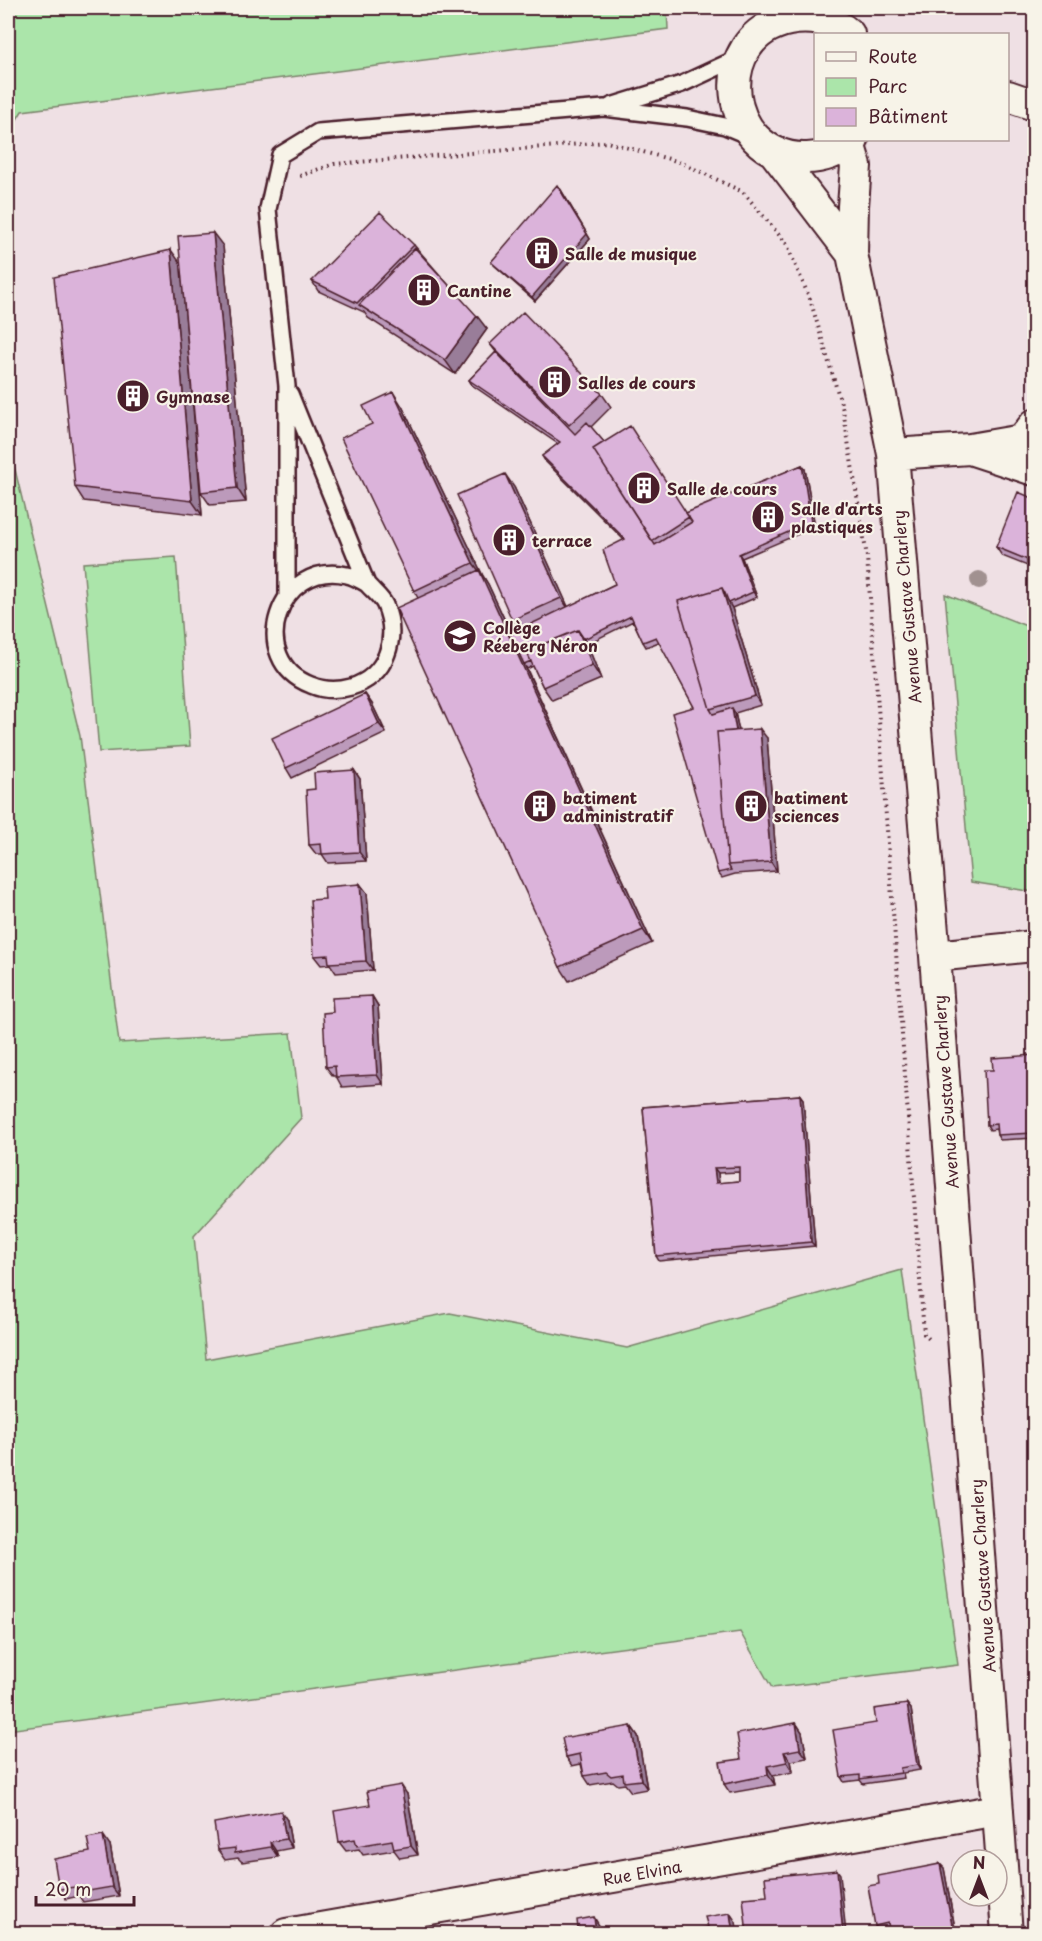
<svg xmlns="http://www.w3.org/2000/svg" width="1042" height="1941" font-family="'Playpen Sans',sans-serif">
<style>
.green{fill:#abe5aa;stroke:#7a826a;stroke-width:1.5}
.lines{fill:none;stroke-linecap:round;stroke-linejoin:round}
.service-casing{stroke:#4a1f2b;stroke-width:20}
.minor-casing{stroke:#4a1f2b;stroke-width:34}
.path{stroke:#4a1f2b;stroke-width:4;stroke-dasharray:1.5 4.5;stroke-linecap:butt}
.service{stroke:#f7f3e8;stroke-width:15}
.minor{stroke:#f7f3e8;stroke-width:30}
.tree{fill:#a19190}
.wall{fill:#bc9abb;stroke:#4a1f2b;stroke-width:1.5;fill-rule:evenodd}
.shaded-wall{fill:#997d99;stroke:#4a1f2b;stroke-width:1.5}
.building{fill:#dbb3da;stroke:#4a1f2b;stroke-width:1.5;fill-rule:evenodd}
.labels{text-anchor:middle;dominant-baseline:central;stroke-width:4.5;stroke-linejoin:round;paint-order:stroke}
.poi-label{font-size:16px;font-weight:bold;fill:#4a1f2b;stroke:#f7f3e8;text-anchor:start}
.street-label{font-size:16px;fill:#4a1f2b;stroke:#f7f3e8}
</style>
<rect width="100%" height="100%" fill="#efe0e4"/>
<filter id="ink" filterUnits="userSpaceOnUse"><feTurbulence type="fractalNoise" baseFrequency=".0167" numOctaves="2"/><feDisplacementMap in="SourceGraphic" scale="12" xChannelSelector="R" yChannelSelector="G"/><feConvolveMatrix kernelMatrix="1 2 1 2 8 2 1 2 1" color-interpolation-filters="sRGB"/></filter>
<g filter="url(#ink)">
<path class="green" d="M8,8H667L668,29L22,111L8,134Z
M8,441L80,736L119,1043L291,1033L301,1118L194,1236L206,1359L450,1313L627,1348L902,1270L958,1665L772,1688L740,1632L8,1730Z
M176,557L190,746L99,752L83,563Z
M945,594L1034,629V892L971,882Z"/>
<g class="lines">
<defs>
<path id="service" d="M611,106L682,84L740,57
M290,394L367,584C373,591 382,598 385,605C399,638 387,676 351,687C337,691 325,691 311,685C245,660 278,559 347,575C354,576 361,581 367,584
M287,596V386L268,209L280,155L318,132L604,108L687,118L725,126L749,136"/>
<path id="minor" d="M849,34C833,20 810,16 789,20C709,36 722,156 803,158C821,159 840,152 853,140
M1008,96L1034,105
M849,143L856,166L853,206L852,254L893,454L935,956L1007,1934
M774,152L852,254
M973,450L1034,470
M893,454L970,449L1022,440L1034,425
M935,956L1034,946
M286,1934L998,1810"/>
</defs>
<use href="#service" class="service-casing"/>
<use href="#minor" class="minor-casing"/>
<path class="path" d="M300,176L334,164L607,142L680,162L743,192L786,243L810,299L843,410L867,557L924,1334L931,1341"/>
<use href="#service" class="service"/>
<use href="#minor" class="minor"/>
</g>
<circle class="tree" cx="979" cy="580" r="9"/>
<path class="wall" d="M561,190L590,239L535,301L495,266L491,262Z
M414,245L487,329L455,374L368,318L364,312L318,291L312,281Z
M223,246L246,502L210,505L201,492L185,321L202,515L84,501L75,487L180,263Z
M490,344L602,394L611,407L591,427L604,442L686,513L802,465L805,469L815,527L742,558L757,597L732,608L761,705L735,713L739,731L767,738L777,871L735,874L722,878L718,873L694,707L659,642L646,647L643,642L633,621L587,644L601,679L552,700L543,687L533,666L527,669L526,667L652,943L569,981L560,967L418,598L414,591L372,424L402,406L483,576L488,584L511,633L519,629L512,620L514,487L568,607L615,584L624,540L545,461L542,456L558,444L472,385L469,380L496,352Z
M1035,499V569L1002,556L996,547Z
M365,694L372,704L386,733L292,778L286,768Z
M354,770L360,779L366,861L328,863L322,854H316L309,845L315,789Z
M360,884L367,893L373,970L336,973L330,964L321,965L314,956L325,899Z
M372,996L378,1006L383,1084L342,1087L336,1076H333L326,1067L333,1012Z
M1035,1055V1138L1000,1140L997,1135L996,1129L990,1130L987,1125L993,1070Z
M800,1095L803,1099L815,1246L659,1261L656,1256L643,1107ZM739,1172V1181L719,1183L718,1173Z
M907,1704L911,1709L920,1770L903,1773L904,1778L863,1784L860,1780L844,1782L841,1777L876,1723Z
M796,1723L802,1732L807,1758L791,1761L793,1772L773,1776L775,1785L730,1793L724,1784L741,1759Z
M631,1726L638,1736L647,1789L631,1792L625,1784L618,1785L613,1781L590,1785L584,1776L581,1764L572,1766L566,1757Z
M407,1794L418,1855L400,1858L394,1850L363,1855L359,1849L346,1851L339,1842L370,1805Z
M287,1820L292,1848L276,1851L278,1857L242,1862L238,1858L225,1860L218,1850Z
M110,1845L119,1896L83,1902L79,1896L66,1899L59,1889L90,1852Z
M940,1864L944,1868L956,1934H890L889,1928L879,1931L875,1926L879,1884Z"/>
<path class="shaded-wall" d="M561,190L590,239L535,301L532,297Z
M213,233L223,246L246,502L237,488Z
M171,250L181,264L202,515L192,501Z
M477,316L487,329L455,374L445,360Z
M393,392L402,406L483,576L488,584L525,664H524L652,943L643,930L479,571L473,563Z
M802,465L805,469L815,527L811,522Z
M505,474L514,487L570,611L561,598Z
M739,554L742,558L757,597L753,592Z
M722,588L729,597V603L732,608L761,705L755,696Z
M578,630L587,644L601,679L592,665Z
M365,694L372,704L386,733L379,724Z
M732,708L735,713L741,740L737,735Z
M760,729L767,738L777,871L771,862Z
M354,770L360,779L366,861L359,852Z
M360,884L367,893L373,970L366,961Z
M372,996L378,1006L383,1084L377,1075Z
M800,1095L803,1099L815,1246L811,1242Z
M714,1168L718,1173L719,1188L716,1183Z
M907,1704L911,1709L920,1770L917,1765Z
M796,1723L802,1732L807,1758L800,1749Z
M631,1726L638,1736L647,1789L641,1780Z
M784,1752L791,1761L793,1772L787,1762Z
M767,1766L773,1776L775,1785L768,1775Z
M401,1785L407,1794L418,1855L411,1846Z
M281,1811L287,1820L292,1848L286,1839Z
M103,1835L110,1845L119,1896L112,1887Z
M270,1842L276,1851L278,1857L271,1847Z
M940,1864L944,1868L956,1934L953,1930Z
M837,1870L840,1874L846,1934H843Z
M730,1913L736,1922L738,1934H733Z
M594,1917L600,1927L601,1934H596Z"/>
<path class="building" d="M557,185L587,234L532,297L491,262Z
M380,212L414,245L357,303L312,281Z
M213,233L237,488L201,492L178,236Z
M415,248L477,316L445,360L359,305Z
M171,250L192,501L75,487L54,277Z
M523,312L602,394L569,425L490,344Z
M496,352L575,434L587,422L604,442L593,449L655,545L692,522L686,513L802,465L811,522L739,554L753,592L729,603L725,593L722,588L678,601L710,709L713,714L732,708L736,731L717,732L728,865L731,870L718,873L672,713L694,707L656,637L643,642L631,616L584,639L578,630L526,651L531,661L524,664L510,634L615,584L603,550L625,539L542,456L560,442L469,380Z
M393,392L473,563L414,591L341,438L372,424L363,406Z
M630,426L689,517L652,541L593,449Z
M505,474L561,598L512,620L457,495Z
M1018,492L1035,499V563L996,547Z
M479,570L643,930L560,967L396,608Z
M722,588L755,696L710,709L678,601Z
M578,630L592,665L543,687L526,651Z
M365,694L379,724L286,768L272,738Z
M760,729L771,862L728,865L717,732Z
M354,770L359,852L322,854L321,844L309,845L306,790L315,789L314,773Z
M360,884L366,961L329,963L328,955L314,956L310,900L325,899L324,887Z
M372,996L377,1075L336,1077L335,1066L326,1067L323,1013L333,1012L332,998Z
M1035,1055V1133L997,1135L996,1124L987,1125L984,1070H993L992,1058Z
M800,1095L811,1242L656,1256L643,1107ZM739,1167V1181L716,1183L714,1168Z
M907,1704L917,1765L900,1768L901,1773L860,1779V1775L841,1777L833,1730L876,1723L874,1709Z
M796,1723L800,1749L784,1752L787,1762L767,1766L768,1775L724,1784L720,1762L741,1759L737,1734Z
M631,1726L641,1780L624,1782L623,1774L611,1776L606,1772L584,1776L580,1754L566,1757L562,1738Z
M401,1785L411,1846L394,1849L392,1840L357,1846L355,1839L339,1842L334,1811L370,1805L367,1791Z
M281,1811L286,1839L270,1842L271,1847L235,1853V1848L218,1850L214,1823Z
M103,1835L112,1887L77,1893L75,1887L59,1889L54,1859L90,1852L87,1838Z
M940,1864L953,1930L936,1934H890L888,1923L875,1926L868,1886L879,1884L878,1876Z
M837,1870L843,1934H747L743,1898L767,1896L765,1877Z
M730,1913L733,1934H673L708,1927L705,1917Z
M594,1917L596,1934H566L569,1930L578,1929L577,1920Z"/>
</g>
<defs>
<symbol id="building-disc" viewBox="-11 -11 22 22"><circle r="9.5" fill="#4a1f2b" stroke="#f7f3e8"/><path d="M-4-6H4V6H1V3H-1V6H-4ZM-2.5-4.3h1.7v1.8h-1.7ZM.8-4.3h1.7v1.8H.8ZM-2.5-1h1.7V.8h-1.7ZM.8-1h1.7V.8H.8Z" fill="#fff"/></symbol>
<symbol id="school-disc" viewBox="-11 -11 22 22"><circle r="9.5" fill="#4a1f2b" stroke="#f7f3e8"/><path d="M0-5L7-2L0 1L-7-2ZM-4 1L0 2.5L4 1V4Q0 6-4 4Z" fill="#fff"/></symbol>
</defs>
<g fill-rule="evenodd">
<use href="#building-disc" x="523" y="234" width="38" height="38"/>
<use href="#building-disc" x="405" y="271" width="38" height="38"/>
<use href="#building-disc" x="536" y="363" width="38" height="38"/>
<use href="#building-disc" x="114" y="377" width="38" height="38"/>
<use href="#building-disc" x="625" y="469" width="38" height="38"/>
<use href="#building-disc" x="749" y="498" width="38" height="38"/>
<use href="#building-disc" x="490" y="521" width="38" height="38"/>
<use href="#school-disc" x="441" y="617" width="38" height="38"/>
<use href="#building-disc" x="521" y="787" width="38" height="38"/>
<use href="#building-disc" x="732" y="787" width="38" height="38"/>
</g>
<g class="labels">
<g class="poi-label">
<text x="565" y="253">Salle de musique</text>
<text x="447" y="290">Cantine</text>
<text x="578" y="382">Salles de cours</text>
<text x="156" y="396">Gymnase</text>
<text x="667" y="488">Salle de cours</text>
<text x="791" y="508">Salle d'arts<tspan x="791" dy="18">plastiques</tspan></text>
<text x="532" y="540">terrace</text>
<text x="483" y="627">Collège<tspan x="483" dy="18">Réeberg Néron</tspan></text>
<text x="563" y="797">batiment<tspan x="563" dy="18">administratif</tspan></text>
<text x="774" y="797">batiment<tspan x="774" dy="18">sciences</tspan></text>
</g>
<g class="street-label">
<text transform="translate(906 607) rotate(-95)">Avenue Gustave Charlery</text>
<text transform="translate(945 1092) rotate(-94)">Avenue Gustave Charlery</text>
<text transform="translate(982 1576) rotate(-94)">Avenue Gustave Charlery</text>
<text transform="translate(642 1872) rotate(-10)">Rue Elvina</text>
</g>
</g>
<rect width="1042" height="1941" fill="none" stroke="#f7f3e8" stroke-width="30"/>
<rect x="15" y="15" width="1012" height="1911" fill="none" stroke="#4a1f2b" stroke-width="2" filter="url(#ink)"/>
<rect x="814" y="33" width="195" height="108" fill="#f7f3e8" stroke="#b29e9c" stroke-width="1.5"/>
<rect x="826" y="52" width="30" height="9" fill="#f7f3e8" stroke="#b29e9c" stroke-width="1.5"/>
<text x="868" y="63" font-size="18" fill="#4a1f2b">Route</text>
<rect x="826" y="78" width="30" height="18" fill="#abe5aa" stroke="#b29e9c" stroke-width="1.5"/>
<text x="868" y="93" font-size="18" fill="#4a1f2b">Parc</text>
<rect x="826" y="108" width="30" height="18" fill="#dbb3da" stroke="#b29e9c" stroke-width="1.5"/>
<text x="868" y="123" font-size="18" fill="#4a1f2b">Bâtiment</text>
<g transform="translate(979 1878)"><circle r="28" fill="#f7f3e8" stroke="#b29e9c" stroke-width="1.5"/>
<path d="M0-4.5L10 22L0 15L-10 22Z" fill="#4a1f2b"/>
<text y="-9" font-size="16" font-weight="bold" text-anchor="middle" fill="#4a1f2b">N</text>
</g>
<path d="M36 1896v9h98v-9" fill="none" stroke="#4a1f2b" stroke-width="3"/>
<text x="45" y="1896" font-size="18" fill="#4a1f2b" stroke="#f7f3e8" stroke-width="4.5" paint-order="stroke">20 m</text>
</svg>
